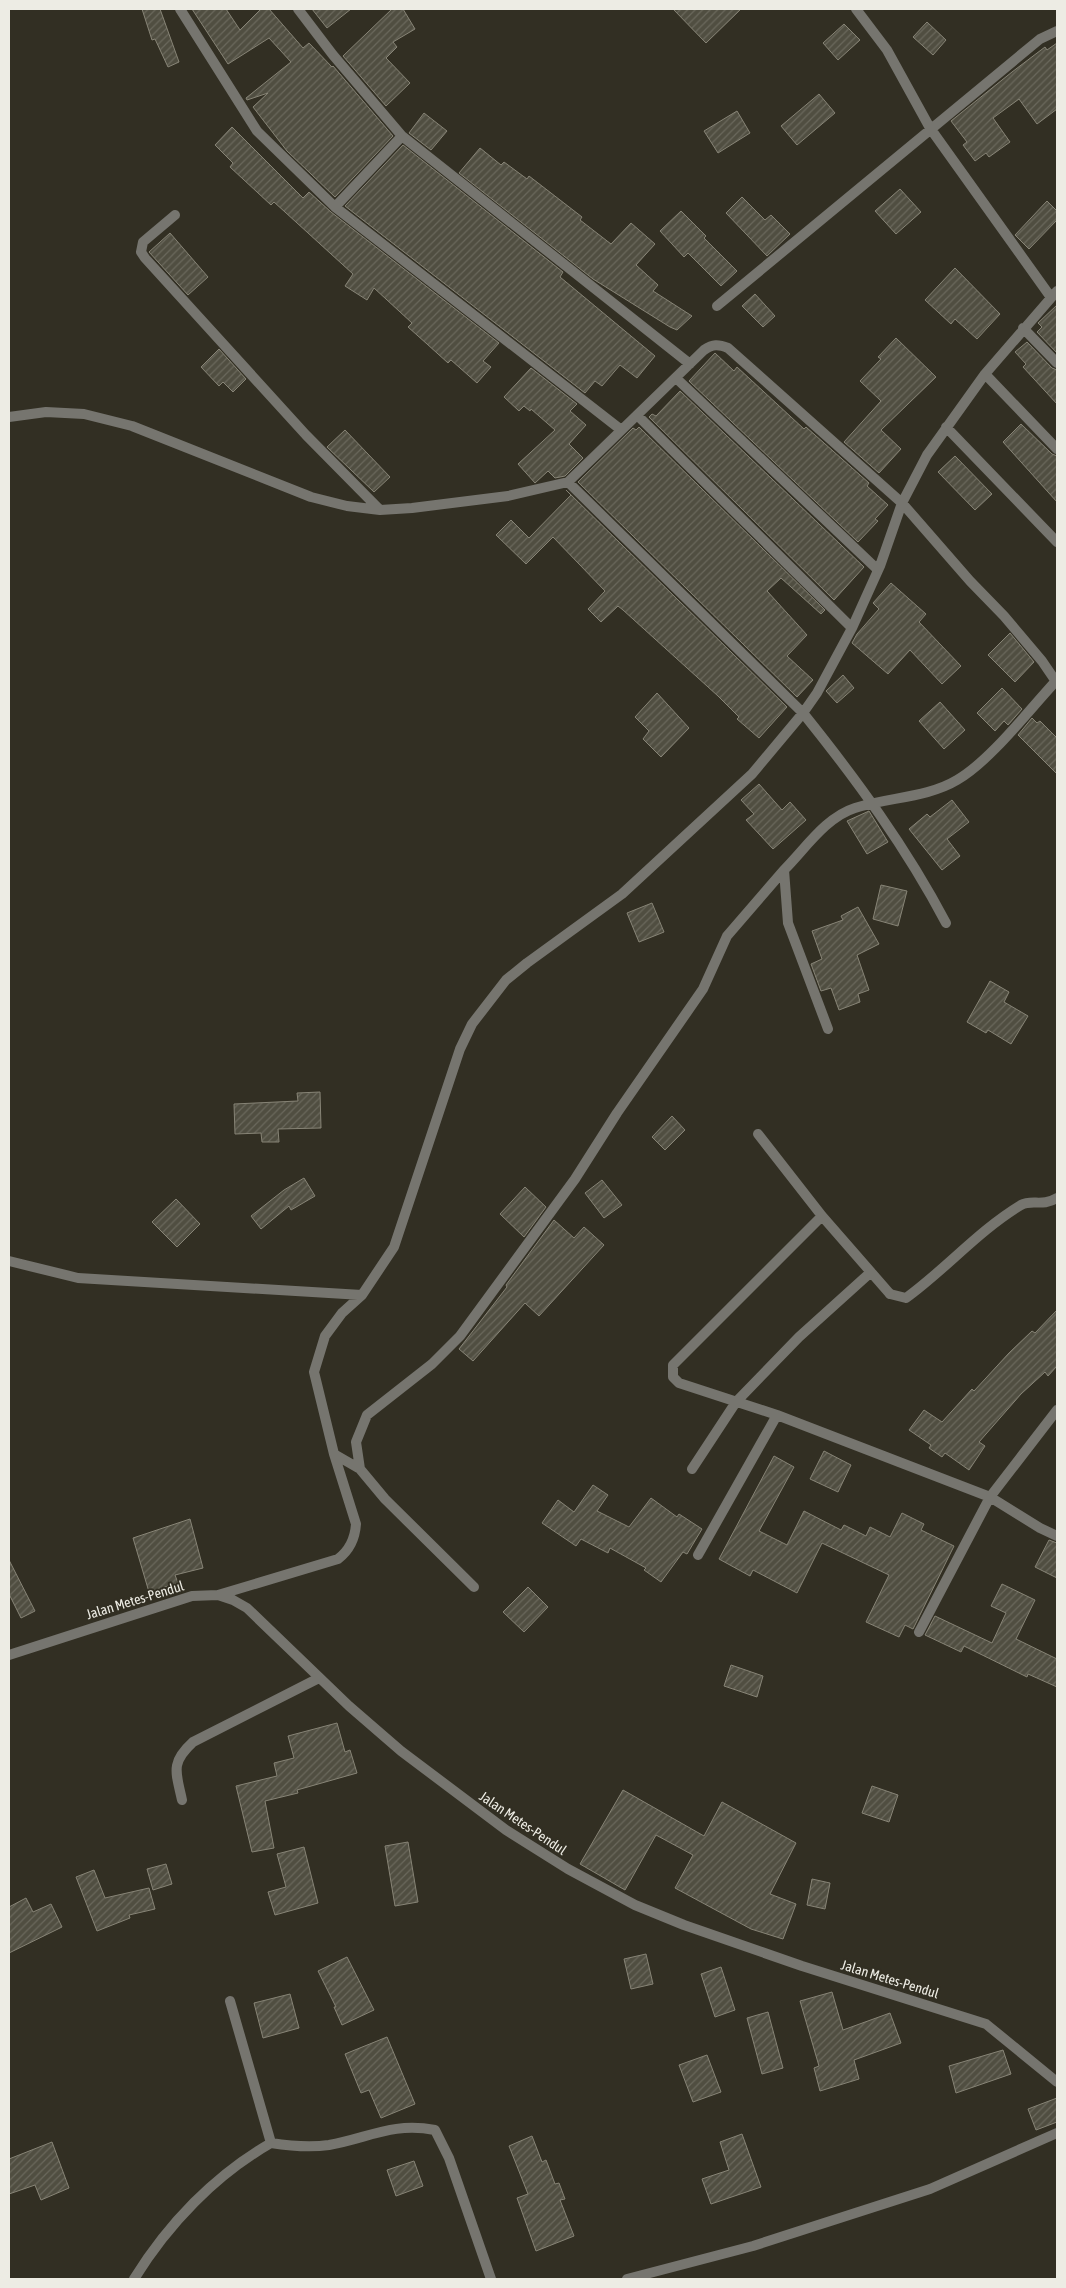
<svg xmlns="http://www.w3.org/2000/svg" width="1066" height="2288" font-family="'Asap Condensed',sans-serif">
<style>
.building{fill:url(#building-hatch);stroke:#878476}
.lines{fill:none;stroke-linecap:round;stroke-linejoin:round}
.lane{stroke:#76756f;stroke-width:10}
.street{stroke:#76756f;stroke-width:10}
.labels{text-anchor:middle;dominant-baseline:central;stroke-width:4;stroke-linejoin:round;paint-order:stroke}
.street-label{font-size:14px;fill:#edece4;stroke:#322f23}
</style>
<defs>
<pattern id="building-hatch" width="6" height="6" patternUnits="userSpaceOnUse" patternTransform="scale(1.25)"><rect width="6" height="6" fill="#504e41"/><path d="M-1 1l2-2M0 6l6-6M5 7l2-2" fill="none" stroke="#6a685c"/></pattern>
</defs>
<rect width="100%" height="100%" fill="#322f23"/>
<path class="building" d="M142,9H160L179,62L168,67L155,39L152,40Z
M192,9H226L240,30L261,9H269L303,48L309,43L332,67L333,66L393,136L335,197L287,151L253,107L268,93L247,100L246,98L291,62L269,38L228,64Z
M312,9H351L327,28Z
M392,9H403L415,29L393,42L397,47L386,58L410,83L386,106L343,56Z
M673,9H741L706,43Z
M927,22L946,40L933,55L913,37Z
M844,24L860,40L838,60L823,43Z
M1057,43V109L1037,124L1019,99L993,118L1010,142L989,157L986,153L975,161L963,145L967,142L951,121L1012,72L1045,47L1047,50Z
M819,94L835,113L797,145L781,126Z
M737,111L750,133L718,153L704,131Z
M424,113L447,131L431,150L409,133Z
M232,127L303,198L309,192L331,212L499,343L483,361L491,367L477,383L451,360L448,363L427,344L408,327L412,323L374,288L367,300L345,286L353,274L274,202L271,205L230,167L233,163L215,145Z
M403,145L563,272L560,277L655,356L637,378L620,365L602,386L595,381L585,393L345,206Z
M480,148L501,165L504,162L527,179L529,176L582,217L580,220L611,244L631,223L655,244L636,265L658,285L653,291L692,316L677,330L670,327L593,279L459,173Z
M900,189L921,212L896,234L875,211Z
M742,197L765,220L771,215L790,234L767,256L726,213Z
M1047,201L1057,211V220L1029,249L1015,235Z
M681,211L706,236L704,238L737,271L721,286L688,253L684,257L660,231Z
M170,233L208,277L188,295L149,252Z
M955,268L1000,314L977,339L955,319L951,324L925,300Z
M755,294L775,316L763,327L742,306Z
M1057,305V353L1037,332L1042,327L1038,323Z
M896,338L936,377L881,430L901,449L879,473L844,442L881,401L860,381L881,359L878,357Z
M1027,342L1052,368L1057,370V404L1023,367L1026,364L1015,352Z
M219,349L246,379L233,392L223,382L219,386L201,367Z
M715,353L734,371L737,367L804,429L806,427L869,483L867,486L888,505L875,519L878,521L858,542L689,381Z
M531,368L577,404L570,411L586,425L569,444L583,458L565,476L555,478L548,471L535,483L518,464L555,430L531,409L530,411L524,406L519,411L504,397Z
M680,391L864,567L834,600L649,417L652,414L656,416Z
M1021,424L1052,454L1057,456V502L1003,442Z
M639,427L825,610L821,614L781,578L767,591L807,635L787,656L813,680L797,697L578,482L633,428L636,430Z
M345,430L390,477L374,492L327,447Z
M955,456L992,494L975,510L938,472Z
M566,490L787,707L759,738L737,719L739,717L718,696L623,610L618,606L601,622L588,609L605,591L553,537L526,564L496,535L511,520L529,538L571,495Z
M891,583L926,614L919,622L961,666L942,684L910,650L888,674L852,643L857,634L879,609L873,603Z
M1010,633L1034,662L1015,682L988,655Z
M843,675L854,688L837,703L826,691Z
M1002,688L1022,709L1008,725L1004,721L995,731L977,713Z
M657,693L689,728L661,757L643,739L649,731L635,717Z
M940,702L965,730L944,749L919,721Z
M1032,718L1037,723L1040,721L1057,738V774L1018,735Z
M759,784L782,810L790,802L806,820L773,849L746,820L754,814L741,800Z
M952,800L969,822L947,839L960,856L942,870L909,829L927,814L930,817Z
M869,811L888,842L867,854L847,821Z
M881,885L907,891L898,926L873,919Z
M652,903L664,932L639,942L627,913Z
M858,907L879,944L857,955L869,990L858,994L860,1002L839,1010L831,988L821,991L811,964L822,959L812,931L843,920L841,916Z
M990,981L1009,992L1004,1002L1028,1016L1011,1044L988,1030L986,1033L967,1022Z
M320,1092L321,1128L278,1129L279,1142H262L261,1133L235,1134L234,1104L298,1101L297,1093Z
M672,1116L685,1130L665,1150L652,1137Z
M304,1178L315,1196L291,1210L289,1206L261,1229L251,1216L284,1190Z
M602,1180L622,1205L604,1218L585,1193Z
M525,1187L546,1207L524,1237L500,1214Z
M176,1199L200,1224L177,1247L152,1222Z
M554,1220L574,1238L584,1227L604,1245L539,1316L525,1303L473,1361L459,1349L507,1287L506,1285Z
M1057,1310V1366L1048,1376L1045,1372L1021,1394L979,1442L985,1446L969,1470L945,1453L942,1457L929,1448L931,1445L909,1430L924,1410L942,1422L972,1389L974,1391L1009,1353L1032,1331L1035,1333Z
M824,1451L851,1465L838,1492L810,1479Z
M774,1456L794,1467L759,1531L787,1545L804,1511L841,1530L844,1525L866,1536L870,1527L890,1537L902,1513L924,1524L921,1530L954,1546L913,1629L905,1625L899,1637L866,1622L889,1575L822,1543L797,1593L753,1570L750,1576L719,1559Z
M593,1485L608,1495L597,1511L629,1527L651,1498L677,1517L679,1514L702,1529L687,1554L683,1552L661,1582L644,1570L646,1568L610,1548L608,1553L581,1539L576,1546L542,1523L558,1500L574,1512Z
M190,1519L203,1568L175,1575L178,1583L149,1592L133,1538Z
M1049,1540L1057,1543V1578L1035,1567Z
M9,1560L35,1611L21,1618L9,1594Z
M1002,1584L1035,1600L1016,1639L1057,1659V1687L1028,1674L1027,1677L964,1646L961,1652L925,1635L935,1616L992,1643L1006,1613L991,1606Z
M528,1587L548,1607L524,1632L503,1612Z
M731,1665L763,1676L757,1697L724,1686Z
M337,1723L345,1752L350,1750L357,1773L297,1790L298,1793L265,1801L274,1848L252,1852L236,1786L277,1776L274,1763L294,1758L288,1736Z
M872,1786L898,1795L889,1822L862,1813Z
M623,1790L704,1836L722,1802L796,1843L770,1894L796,1904L783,1939L751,1929L675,1888L693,1855L656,1835L625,1890L580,1864Z
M408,1842L418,1902L395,1906L385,1846Z
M304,1847L318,1903L275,1915L268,1892L286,1887L277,1854Z
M166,1864L172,1884L153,1890L147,1869Z
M94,1870L105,1898L149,1888L155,1909L129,1915L130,1918L97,1931L76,1877Z
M812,1879L830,1883L825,1909L807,1905Z
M26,1898L33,1912L51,1904L62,1927L9,1953V1907Z
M646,1954L653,1984L631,1989L624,1959Z
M347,1957L374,2010L342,2025L334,2007H336L318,1971Z
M721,1967L735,2010L715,2017L701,1974Z
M832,1992L843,2030L890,2013L901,2043L854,2060L859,2079L820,2091L814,2068L819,2066L800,2001Z
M290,1994L299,2028L263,2038L254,2003Z
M768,2012L783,2068L762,2074L747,2018Z
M387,2037L415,2104L381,2118L369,2090L361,2093L345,2054Z
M1003,2050L1011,2074L956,2093L949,2066Z
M707,2055L721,2092L693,2102L679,2065Z
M1057,2098V2122L1036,2130L1028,2109Z
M742,2134L761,2187L711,2204L702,2179L729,2170L720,2142Z
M532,2136L542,2162L546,2160L555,2184L559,2183L565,2199L560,2200L574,2236L536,2251L517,2198L528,2194L509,2146Z
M52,2142L69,2188L41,2200L35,2185L9,2194V2159Z
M414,2161L423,2186L396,2196L387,2170Z"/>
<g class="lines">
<path class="lane" d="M890,1294L906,1298C946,1269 978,1231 1021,1205C1032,1199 1042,1207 1057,1198"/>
<path class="street" d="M180,9L257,131L335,207L620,429
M298,9L333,55L402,136L690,364
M856,9L887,50L930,128L1050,296
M335,207L402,136
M175,215L143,242L141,252L145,258L306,435L380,510
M717,306L1040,39L1057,31
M1023,328L1057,363
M985,374L1057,449
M676,378L878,570
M637,415L852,628
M9,417L46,412L84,414L132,426L311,497L347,506L380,510L412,508L508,496L568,482L704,350C713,344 718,344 728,348L902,503L970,581L1004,616L1042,661L1057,683
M946,427L1057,542
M568,482L803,713L817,693L852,628L880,566L902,503L927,455L985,374L1057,291
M828,1029L788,923L784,870C805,849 826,817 855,808C888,797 927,798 957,780C990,761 1029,710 1056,681
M758,1134L822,1216L890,1294
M822,1216L673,1365V1377L679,1383L777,1415L990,1497L1040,1528L1057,1536
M9,1261L78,1278L362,1295
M334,1454L360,1469L356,1442L367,1415L432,1364L460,1336L575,1179L617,1113L703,989L727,936L784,870
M360,1469L385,1499L474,1587
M692,1469L736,1402L799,1337L871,1272
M698,1555L777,1415
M218,1595L338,1559C350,1550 355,1539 356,1524L334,1454L314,1372L325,1336L342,1313L362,1295L394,1247L460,1049L472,1024L506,980L527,963L622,894L752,774L803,713C856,779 906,847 946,923
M919,1632L990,1497L1057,1410
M9,1655L192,1596L218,1595L233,1600L247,1608L349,1706L401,1751L506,1830L568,1869L635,1905L684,1925L802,1966L986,2024L1057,2082
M182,1800C176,1772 170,1763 193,1742L319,1678
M230,2001L271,2143
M134,2279C168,2224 215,2175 271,2143C290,2146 309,2148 329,2145C369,2138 392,2122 435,2130L449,2158L491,2279
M627,2279L753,2246L930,2189L1057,2133"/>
</g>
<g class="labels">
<g class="street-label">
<text transform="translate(135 1600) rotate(-17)">Jalan Metes-Pendul</text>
<text transform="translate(523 1823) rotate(34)">Jalan Metes-Pendul</text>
<text transform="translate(890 1979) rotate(17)">Jalan Metes-Pendul</text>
</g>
</g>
<rect width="1066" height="2288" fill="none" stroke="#edece4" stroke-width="20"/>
</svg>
